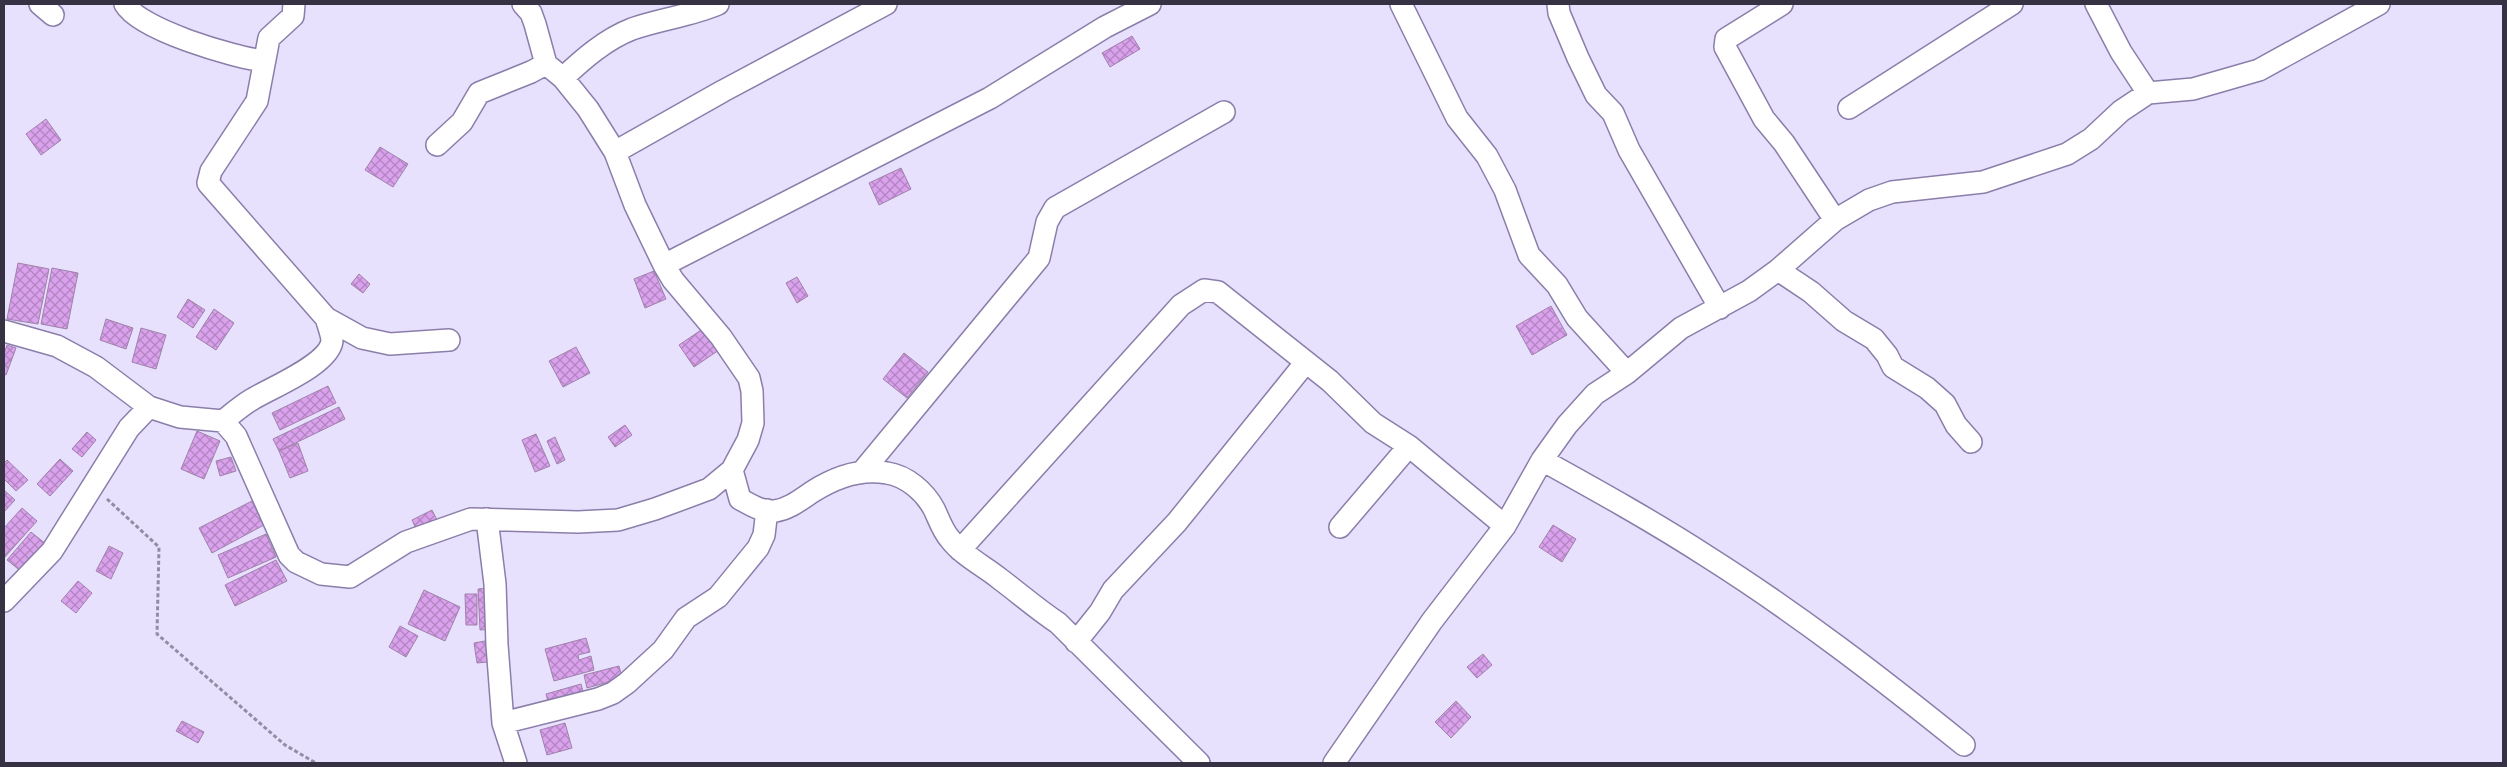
<svg xmlns="http://www.w3.org/2000/svg" width="2507" height="767" font-family="'Archivo Narrow',sans-serif">
<style>
.building{fill:url(#building-cross-hatch);stroke:#9f82a9}
.lines{fill:none;stroke-linecap:round;stroke-linejoin:round}
.street-casing{stroke:#8b7eaa;stroke-width:24}
.path{stroke:#928ca4;stroke-width:3;stroke-dasharray:4 2.5;stroke-linecap:butt}
.street{stroke:#fff;stroke-width:21}
</style>
<defs>
<pattern id="building-cross-hatch" width="8" height="8" patternUnits="userSpaceOnUse" patternTransform="scale(1.25)"><rect width="8" height="8" fill="#daa1ec"/><path d="M0 0l8 8M0 8l8-8" fill="none" stroke="#b284c1"/></pattern>
</defs>
<rect width="100%" height="100%" fill="#e8e1fe"/>
<path class="building" d="M1132,36L1140,49L1110,67L1102,53Z
M46,119L61,140L41,155L26,134Z
M380,147L408,164L393,187L365,170Z
M901,168L911,189L879,205L869,183Z
M18,263L49,269L38,324L7,319Z
M52,268L78,273L67,329L41,324Z
M654,271L666,299L645,308L634,279Z
M359,274L370,284L363,293L351,284Z
M797,277L808,296L797,303L786,283Z
M188,299L205,310L193,328L177,317Z
M1551,306L1567,335L1532,355L1516,326Z
M214,309L234,323L216,350L196,337Z
M106,319L133,328L126,349L100,340Z
M141,328L166,335L156,369L132,362Z
M704,328L719,350L694,367L679,345Z
M7,345L16,348L6,375L4,374V354Z
M576,347L590,373L563,387L549,361Z
M904,353L928,372L907,398L883,379Z
M328,386L336,403L280,430L272,413Z
M339,407L345,419L279,451L273,439Z
M625,425L632,435L615,447L608,437Z
M197,431L220,441L204,479L181,469Z
M87,432L96,440L82,457L72,449Z
M536,434L550,466L535,472L522,440Z
M555,437L565,460L557,464L547,441Z
M298,443L308,471L290,478L279,451Z
M231,457L236,471L220,476L216,461Z
M60,459L73,471L50,496L37,484Z
M7,460L28,480L16,491L4,479V463Z
M4,490L15,500L4,512Z
M252,501L264,525L212,553L199,528Z
M22,508L37,521L4,558V528Z
M432,510L437,520L417,531L412,520Z
M1553,525L1576,539L1562,562L1539,547Z
M31,532L46,544L23,573L7,560Z
M266,534L276,557L228,578L218,555Z
M109,546L123,553L111,579L96,571Z
M276,560L287,581L235,606L225,585Z
M78,581L92,593L76,613L61,601Z
M492,588L494,629L480,630L478,589Z
M424,590L460,607L445,641L408,624Z
M465,594H477V625H466Z
M400,626L418,636L406,657L389,647Z
M586,638L590,652L578,655L579,660L591,656L594,670L554,681L545,649Z
M485,641L488,662L477,663L474,643Z
M1483,654L1492,665L1477,678L1467,667Z
M619,666L622,678L587,688L584,675Z
M581,684L584,695L549,705L546,694Z
M1456,701L1471,717L1451,738L1435,722Z
M182,721L204,732L198,743L176,731Z
M565,723L572,748L547,755L540,730Z"/>
<g class="lines">
<defs>
<path id="street" d="M40,4L53,15
M125,4C140,30 233,57 264,61
M294,4L293,16L269,38L257,101L211,171L208,183L326,318L362,338L390,344L449,340
M1401,4L1457,118L1487,156L1505,190L1529,255L1557,285L1577,318L1627,373
M1558,4L1559,13L1578,58L1596,95L1613,113L1629,150L1720,308
M1782,4L1726,39L1725,47L1764,119L1784,143L1835,220
M2096,4L2121,52L2148,93
M563,78C583,59 606,39 632,29C660,19 690,16 718,4
M1849,108L2012,4
M437,145L462,122L479,93L531,72L546,64
M615,152L723,91L886,4
M664,265L990,98L1105,27L1150,4
M1778,270L1811,292L1844,321L1874,339L1887,355L1893,367L1927,388L1945,404L1956,425L1971,442
M4,331L57,346L96,367L149,407L180,417L223,421L236,436L289,555L296,562L321,574L350,577L406,542L471,519L578,522L618,520L655,509L709,489L732,470L748,440L753,423L752,391L749,378L721,337L673,280L664,265L635,205L615,152L588,109L563,78L546,64L535,24L531,13L523,4
M223,421C232,414 241,406 251,400C270,388 329,365 332,341C332,335 328,325 326,318
M1542,460C1598,491 1654,522 1708,557C1798,614 1881,678 1964,745
M732,470L740,499C751,505 761,512 775,511C789,509 800,500 812,492C834,478 861,468 887,473C907,476 925,492 934,509C939,519 942,530 950,539C963,556 984,566 1000,579C1020,594 1037,609 1058,623L1199,763
M862,472L1039,258L1047,222L1055,208L1224,112
M487,519L495,584L497,645L503,723L516,763
M1340,527L1409,446
M960,550L1181,305L1204,290L1218,292L1330,381L1373,423L1409,446L1505,526
M4,601L52,551L129,428L149,407
M1076,642L1100,612L1113,590L1177,522L1306,362
M503,723L598,699L613,693L627,683L663,650L686,618L718,597L758,548L764,535L767,510
M1334,763L1432,621L1505,526L1542,460L1567,425L1595,394L1627,373L1681,328L1749,291L1778,270L1835,220L1869,200L1892,192L1983,182L2067,154L2091,139L2121,111L2148,93L2193,89L2259,70L2379,4"/>
</defs>
<use href="#street" class="street-casing"/>
<path class="path" d="M107,499L159,547L157,634L285,745L316,763"/>
<use href="#street" class="street"/>
</g>
<rect width="2507" height="767" fill="none" stroke="#363143" stroke-width="10"/>
</svg>
